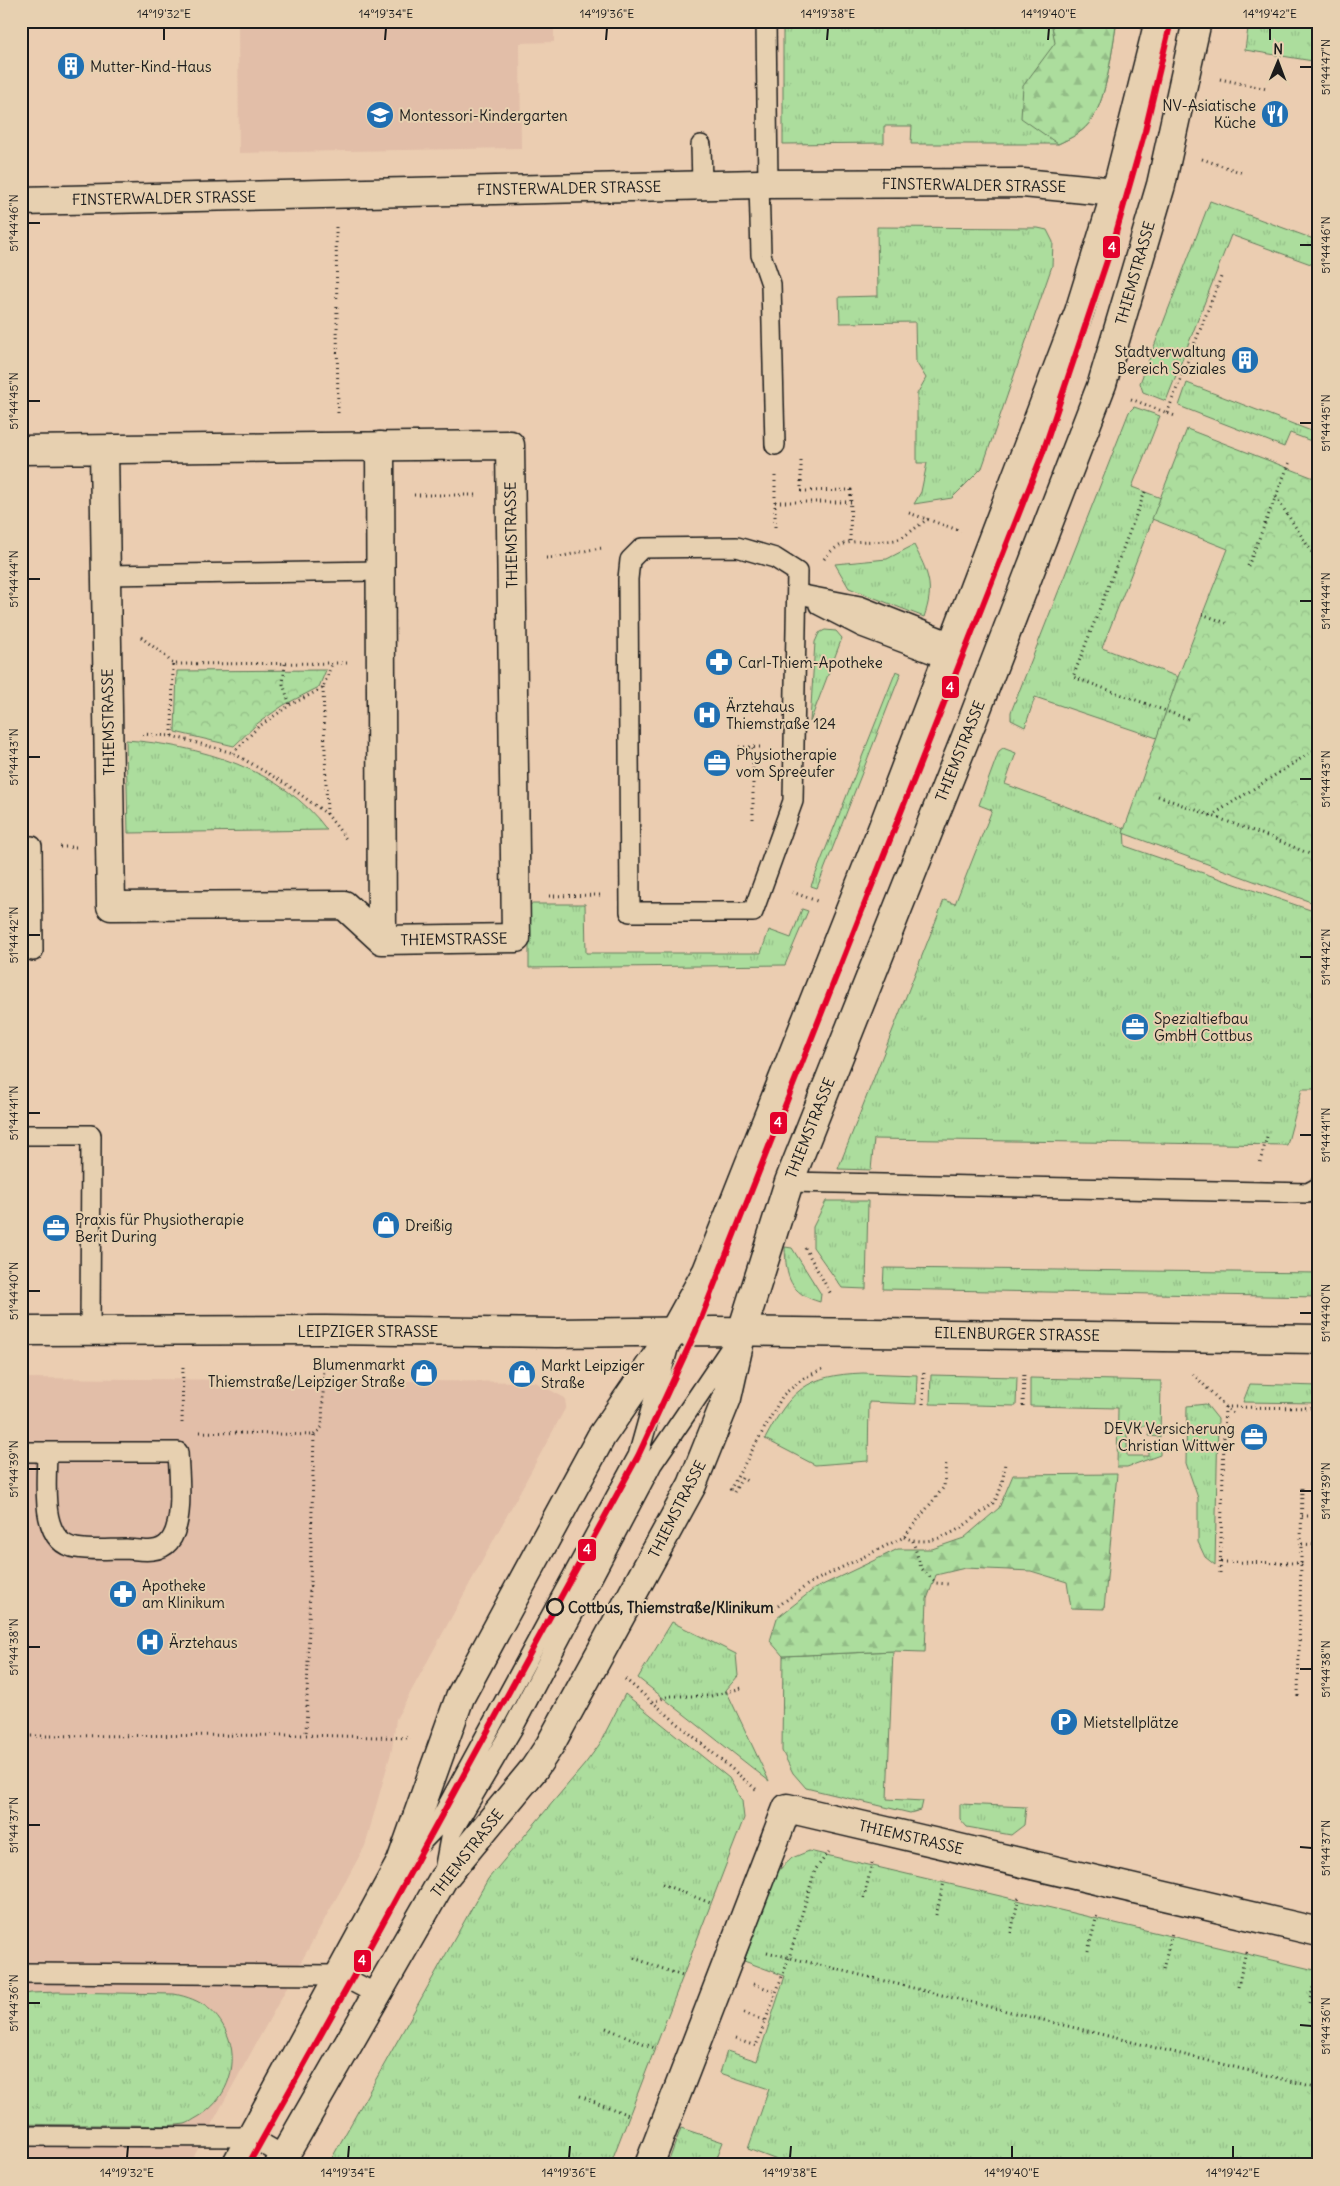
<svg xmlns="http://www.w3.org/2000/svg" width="1340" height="2186" font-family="Delius,sans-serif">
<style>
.built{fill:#e2bea8}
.grass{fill:url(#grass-tufts);stroke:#647c5c}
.forest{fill:url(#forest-firs);stroke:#647c5c}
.park{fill:url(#park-crowns);stroke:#647c5c}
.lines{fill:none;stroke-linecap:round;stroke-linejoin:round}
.service-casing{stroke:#1c1c1c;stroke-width:22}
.minor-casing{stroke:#1c1c1c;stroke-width:31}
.tertiary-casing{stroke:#1c1c1c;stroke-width:31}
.secondary-casing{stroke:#1c1c1c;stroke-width:31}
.path{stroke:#1c1c1c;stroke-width:3;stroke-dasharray:1 4;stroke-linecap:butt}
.service{stroke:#e7d0b0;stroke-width:19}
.minor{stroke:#e7d0b0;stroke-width:28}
.tertiary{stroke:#e7d0b0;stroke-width:28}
.secondary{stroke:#e7d0b0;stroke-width:28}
.tram-1-casing{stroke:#e7d0b0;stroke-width:10}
.tram-1{stroke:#e4002b;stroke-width:6}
.ticks{fill:none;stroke:#1c1c1c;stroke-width:2}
.stop-dot{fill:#e7d0b0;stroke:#1c1c1c;stroke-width:2.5}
.labels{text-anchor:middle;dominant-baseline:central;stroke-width:4;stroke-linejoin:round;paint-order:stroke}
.poi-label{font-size:15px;fill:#1c1c1c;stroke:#e7d0b0;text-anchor:start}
.street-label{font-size:15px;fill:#1c1c1c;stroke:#e7d0b0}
.stop-label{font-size:15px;font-weight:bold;fill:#1c1c1c;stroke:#e7d0b0;text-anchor:start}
.line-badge{stroke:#e7d0b0;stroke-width:2}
.badge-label{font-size:14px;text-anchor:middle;font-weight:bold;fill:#fff}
.neatline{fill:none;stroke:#1c1c1c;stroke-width:2}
.ticks-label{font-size:12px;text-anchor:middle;fill:#1c1c1c}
</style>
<defs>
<pattern id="grass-tufts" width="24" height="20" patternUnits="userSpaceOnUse" patternTransform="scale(1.25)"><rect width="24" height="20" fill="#acdd9d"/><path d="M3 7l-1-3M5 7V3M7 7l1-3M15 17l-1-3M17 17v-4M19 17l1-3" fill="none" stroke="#93bd87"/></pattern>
<pattern id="forest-firs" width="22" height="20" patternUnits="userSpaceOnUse" patternTransform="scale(1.25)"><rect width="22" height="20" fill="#acdd9d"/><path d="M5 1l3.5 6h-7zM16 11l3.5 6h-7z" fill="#93bd87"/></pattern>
<pattern id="park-crowns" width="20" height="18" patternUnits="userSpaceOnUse" patternTransform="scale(1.25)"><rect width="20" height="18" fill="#acdd9d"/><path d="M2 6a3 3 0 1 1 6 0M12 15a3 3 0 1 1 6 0" fill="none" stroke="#93bd87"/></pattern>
</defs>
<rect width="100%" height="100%" fill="#ebcdb1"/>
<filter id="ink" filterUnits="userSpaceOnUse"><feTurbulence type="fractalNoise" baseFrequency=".02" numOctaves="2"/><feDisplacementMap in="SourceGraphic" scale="10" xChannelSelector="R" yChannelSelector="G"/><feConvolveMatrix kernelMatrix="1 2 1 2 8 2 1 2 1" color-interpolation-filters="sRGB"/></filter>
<g filter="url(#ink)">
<path class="built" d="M238,21H554V42L520,43L521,148L239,153Z
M21,1378L535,1382L565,1398L566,1407L396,1719L392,1749L365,1846L189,2165H21Z"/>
<path class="grass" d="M783,21H1117C1112,48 1107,98 1092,119C1084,132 1071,138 1058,144H911L912,126H884V143L783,144Z
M1249,21H1319V62L1245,50Z
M1210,201L1319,241V267L1231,235L1166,401L1143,392L1140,383Z
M877,227L1038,228L1047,230L1053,242L1052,266L982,468L952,498L914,504L921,492L927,463H917V394L926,378L916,362L915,322L840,323L839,297L878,296Z
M1187,383L1319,434V444L1290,433L1284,447L1179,406Z
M1134,407L1160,416L1132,487L1161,498L1102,648L1178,677L1157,738L1035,697L1025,727L1011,720V712L1129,412Z
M914,545C928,573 935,586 924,617L849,588L835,564L887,559Z
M825,630L836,631L842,638L810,722L815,642L819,633Z
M896,671L901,673L817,888L811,886Z
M126,740C198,745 283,769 327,830L128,833Z
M1003,748L1016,753L1005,784L1124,828L1125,846L1319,913V1089H1302L1287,1145L874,1139L871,1170L838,1169L944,900L955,904L992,810L979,805L999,751Z
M529,904H585L586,953H761L769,930L791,938L802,909L808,911L785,965L529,968Z
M826,1201H868L866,1289L842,1288L813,1247V1227Z
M785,1247L792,1248L821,1294L820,1302C789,1293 786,1277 785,1247Z
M884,1268L1319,1273V1297L883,1289Z
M863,1373L917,1375L916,1404L869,1402L868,1461L815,1465L765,1439C791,1390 806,1375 863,1373Z
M931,1375L1017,1377L1016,1406L930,1404Z
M1030,1378L1161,1381L1160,1437L1149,1436V1426H1127V1456H1148V1446H1160V1455L1127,1467H1117L1118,1408L1030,1406Z
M1250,1384L1319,1386V1403L1243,1402Z
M1206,1404L1218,1419L1215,1565L1205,1557L1198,1542V1498L1186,1463L1187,1406Z
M672,1622L736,1654L738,1676L726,1690L769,1781L638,1678Z
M893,1651L887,1799L923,1801L921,1810L910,1813L806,1788L793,1773L782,1751L783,1656Z
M625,1694L729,1778L742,1801L744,1818L610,2165H328L488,1879L585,1764L599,1745Z
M960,1804L1026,1807L1024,1825L1011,1835L967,1827L960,1819Z
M809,1851L1319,1971V2165H790L748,2149L769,2089L720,2073L727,2051L757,2061L785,1976L744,1961L777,1872L792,1858Z
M58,1992L174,1994C201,1999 220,2012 229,2039C239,2068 225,2102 198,2117C194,2119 189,2123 185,2124C166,2127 144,2125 124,2125C90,2125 56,2125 21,2124V1995L31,1993Z
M681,2128L723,2142L714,2165L668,2163Z"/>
<path class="forest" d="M1051,21H1117C1112,48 1107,98 1092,119C1084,132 1071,138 1058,144L1021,118L1023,86L1055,43Z
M1117,1474L1104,1609L1071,1608L1067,1582L1031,1571L965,1568L936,1575L927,1599L925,1652L893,1651L783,1656L770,1641L777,1618L814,1589L898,1549H932L964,1538L999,1508L1013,1475Z"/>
<path class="park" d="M1187,429L1319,480V905L1123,833L1178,677L1228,549L1152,519Z
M326,670L319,687L284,705L258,723L234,746L175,732L177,671Z"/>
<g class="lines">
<defs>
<path id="service" d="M766,21L768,184
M701,145L702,184
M759,184L761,255L771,284L775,445
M737,547L775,558L797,572L793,801L753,912H630L628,579L630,560L642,548Z
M105,575L380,571
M798,594L860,606L954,643
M819,605L862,627L947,659
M21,846H32L33,951
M21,1135H91L90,1331
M789,1182L1308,1193L1319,1187
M21,1452H178C179,1476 185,1523 169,1542C159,1554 140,1550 126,1549C110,1549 92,1551 76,1548C38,1543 47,1480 47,1452
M406,1858L436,1827L638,1456L668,1349
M443,1876L451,1833L514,1726L652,1464L734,1343
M21,1973L340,1975L376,1994
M21,2136L251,2137L284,2156"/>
<path id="minor" d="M21,201L759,184L1023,183L1116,192
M380,446L382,940
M21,450L510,445L516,938L382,940L344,905L111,906L104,450
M649,2165L787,1808L1319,1932"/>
<path id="tertiary" d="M21,1331L325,1330L557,1333L715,1331L1319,1339"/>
<path id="secondary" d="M236,2165L401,1862L460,1697L601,1437L674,1331L707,1271L881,832L1079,312L1116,192L1159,21
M279,2165L443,1879L534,1769L550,1745L692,1485L727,1398L742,1331L789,1182L973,719L1102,384L1161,185L1197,21"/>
</defs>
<use href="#service" class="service-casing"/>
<use href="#minor" class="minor-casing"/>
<use href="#tertiary" class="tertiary-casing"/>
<use href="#secondary" class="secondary-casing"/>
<path class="path" d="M1220,79L1267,89
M1202,159L1243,173
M336,227L338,414
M1131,399L1175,416
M1167,413L1221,277
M801,461V491L851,490L850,542
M1145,492L1073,677L1188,719
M414,495H478
M1276,497L1319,563
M775,502H851
M909,513L961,531
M775,527V473
M1312,552L1319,536
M546,558C566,558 584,549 604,548
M824,559C844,533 867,545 895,540C905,538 918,525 928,519
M1248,566L1290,461
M1202,614L1226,623
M141,637L164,655L173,664L347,663
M285,664L283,684L290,705
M323,688L327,814
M142,734L172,736L233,753L286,784L327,814L347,840
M172,736L173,664
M739,747H764
M753,748V820
M233,753L258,727L290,705L323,688L332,663
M1158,796L1275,839L1319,858
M1211,816L1319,747
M60,847H77
M792,892L817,901
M549,896L600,895
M1260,1162L1268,1133
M805,1248L832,1296
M1193,1374L1235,1416
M923,1404L924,1369
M1023,1406L1024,1371
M1225,1407L1319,1408
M182,1423L183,1365
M200,1432L314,1435L306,1735
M314,1435L322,1427L324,1364
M730,1489L734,1492L742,1478L747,1481
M730,1490L783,1395L804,1378L825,1368
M1302,1516H1319
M904,1537C931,1549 958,1531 978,1515C983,1511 990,1507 994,1502C1002,1491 1004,1474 1005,1461
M913,1541L921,1568L936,1583L948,1584
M1301,1544L1302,1485
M1221,1562L1301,1563V1544L1319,1545
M1220,1573L1225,1407
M774,1609L810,1583L904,1537L944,1487L946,1462
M625,1679L758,1791
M1298,1696L1301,1563
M652,1702L670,1696H711L742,1688
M21,1736L306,1735L411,1738
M662,1884L713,1904
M864,1898L872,1863
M936,1915L945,1878
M1011,1933L1019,1896
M1088,1951L1097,1915
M767,1952L1319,2088
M634,1958L685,1977
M1163,1969L1172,1933
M754,1984L776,1992
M1238,1987L1246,1951
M1309,2003L1319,1966
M744,2013L765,2021
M606,2028L657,2049
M735,2039L756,2046L789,1958L815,1870L829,1852
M580,2096L631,2116"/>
<use href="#service" class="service"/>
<use href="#minor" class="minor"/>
<use href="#tertiary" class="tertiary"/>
<use href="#secondary" class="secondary"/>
<defs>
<path id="tram-1" d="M248,2165L362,1961L638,1456L696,1331L1042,455L1114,240L1145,131L1171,21"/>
</defs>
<use href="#tram-1" class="tram-1-casing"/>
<use href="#tram-1" class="tram-1"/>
</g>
</g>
<path class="ticks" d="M164,40V28M385,40L386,28M606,40L607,28M827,40L828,28M1048,40L1049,28M1270,40V28M1300,67H1312M28,223H40M1300,245H1312M28,401H40M1300,423H1312M28,579H40M1300,601H1312M28,757H40M1300,779H1312M28,935H40M1300,957H1312M28,1113H40M1300,1135H1312M28,1291H40M1300,1313H1312M28,1469H40M1300,1491H1312M28,1647H40M1300,1669H1312M28,1825H40M1300,1847L1312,1848M28,2003H40M1300,2025L1312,2026M127,2158L128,2146M348,2158L349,2146M569,2158L570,2146M790,2158L791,2146M1012,2158V2146M1233,2158V2146"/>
<defs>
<symbol id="building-disc" viewBox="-11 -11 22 22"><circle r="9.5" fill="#1f6fb2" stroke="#e7d0b0"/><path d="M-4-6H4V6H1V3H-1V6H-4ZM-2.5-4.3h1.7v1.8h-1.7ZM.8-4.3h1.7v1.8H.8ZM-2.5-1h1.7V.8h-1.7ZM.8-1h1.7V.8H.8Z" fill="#fff"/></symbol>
<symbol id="restaurant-disc" viewBox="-11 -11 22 22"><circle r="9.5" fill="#1f6fb2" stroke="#e7d0b0"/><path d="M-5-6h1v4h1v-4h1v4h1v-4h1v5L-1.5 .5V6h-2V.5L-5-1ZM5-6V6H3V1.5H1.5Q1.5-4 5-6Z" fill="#fff"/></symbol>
<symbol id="school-disc" viewBox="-11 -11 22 22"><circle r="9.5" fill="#1f6fb2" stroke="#e7d0b0"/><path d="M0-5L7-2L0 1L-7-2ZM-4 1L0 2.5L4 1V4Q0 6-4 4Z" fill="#fff"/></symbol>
<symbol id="pharmacy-disc" viewBox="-11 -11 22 22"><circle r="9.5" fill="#1f6fb2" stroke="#e7d0b0"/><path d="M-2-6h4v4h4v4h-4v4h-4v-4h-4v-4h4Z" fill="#fff"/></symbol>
<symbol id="hospital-disc" viewBox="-11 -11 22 22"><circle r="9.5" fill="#1f6fb2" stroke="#e7d0b0"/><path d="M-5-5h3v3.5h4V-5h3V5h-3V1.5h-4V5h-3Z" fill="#fff"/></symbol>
<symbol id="office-disc" viewBox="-11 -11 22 22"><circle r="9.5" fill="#1f6fb2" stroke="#e7d0b0"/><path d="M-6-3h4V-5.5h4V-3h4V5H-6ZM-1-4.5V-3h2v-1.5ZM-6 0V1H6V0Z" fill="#fff"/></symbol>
<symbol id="shop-disc" viewBox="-11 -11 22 22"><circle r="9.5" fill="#1f6fb2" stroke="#e7d0b0"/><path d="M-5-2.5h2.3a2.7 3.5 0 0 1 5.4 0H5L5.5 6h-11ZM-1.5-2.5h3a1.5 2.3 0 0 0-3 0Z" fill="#fff"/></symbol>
<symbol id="parking-disc" viewBox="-11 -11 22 22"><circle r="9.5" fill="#1f6fb2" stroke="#e7d0b0"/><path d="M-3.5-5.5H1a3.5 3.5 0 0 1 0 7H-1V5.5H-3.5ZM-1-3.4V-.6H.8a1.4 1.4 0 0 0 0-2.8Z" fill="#fff"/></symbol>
</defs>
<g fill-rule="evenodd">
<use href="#building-disc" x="55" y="50" width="32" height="32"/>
<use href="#restaurant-disc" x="1259" y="98" width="32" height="32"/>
<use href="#school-disc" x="364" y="99" width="32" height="32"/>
<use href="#building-disc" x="1229" y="344" width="32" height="32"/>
<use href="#pharmacy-disc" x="703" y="646" width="32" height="32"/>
<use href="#hospital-disc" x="691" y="699" width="32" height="32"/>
<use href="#office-disc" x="701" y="747" width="32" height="32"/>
<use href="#office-disc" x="1119" y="1011" width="32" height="32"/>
<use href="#shop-disc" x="370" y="1209" width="32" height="32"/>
<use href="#office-disc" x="40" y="1212" width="32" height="32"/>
<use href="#shop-disc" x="408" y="1357" width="32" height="32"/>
<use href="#shop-disc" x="506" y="1358" width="32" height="32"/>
<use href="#office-disc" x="1238" y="1421" width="32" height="32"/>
<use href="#pharmacy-disc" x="107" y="1578" width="32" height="32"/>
<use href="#hospital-disc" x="134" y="1626" width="32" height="32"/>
<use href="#parking-disc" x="1048" y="1706" width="32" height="32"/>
</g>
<circle class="stop-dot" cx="555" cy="1607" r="8"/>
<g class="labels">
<g class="poi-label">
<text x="90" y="66">Mutter-Kind-Haus</text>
<text x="1256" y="105" text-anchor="end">NV-Asiatische<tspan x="1256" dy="17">Küche</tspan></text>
<text x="399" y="115">Montessori-Kindergarten</text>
<text x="1226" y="351" text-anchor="end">Stadtverwaltung<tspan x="1226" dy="17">Bereich Soziales</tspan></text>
<text x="738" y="662">Carl-Thiem-Apotheke</text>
<text x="726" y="706">Ärztehaus<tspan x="726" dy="17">Thiemstraße 124</tspan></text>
<text x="736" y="754">Physiotherapie<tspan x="736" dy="17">vom Spreeufer</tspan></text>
<text x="1154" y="1018">Spezialtiefbau<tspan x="1154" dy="17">GmbH Cottbus</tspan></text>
<text x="75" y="1219">Praxis für Physiotherapie<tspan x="75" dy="17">Berit During</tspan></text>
<text x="405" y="1225">Dreißig</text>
<text x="405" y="1364" text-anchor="end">Blumenmarkt<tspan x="405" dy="17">Thiemstraße/Leipziger Straße</tspan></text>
<text x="541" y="1365">Markt Leipziger<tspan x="541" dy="17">Straße</tspan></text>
<text x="1235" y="1428" text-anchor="end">DEVK Versicherung<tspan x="1235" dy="17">Christian Wittwer</tspan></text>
<text x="142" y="1585">Apotheke<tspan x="142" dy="17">am Klinikum</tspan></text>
<text x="169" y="1642">Ärztehaus</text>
<text x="1083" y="1722">Mietstellplätze</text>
</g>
<g class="street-label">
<text transform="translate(974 185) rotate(1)">FINSTERWALDER STRASSE</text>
<text transform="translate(569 188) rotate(-1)">FINSTERWALDER STRASSE</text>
<text transform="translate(164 198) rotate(-1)">FINSTERWALDER STRASSE</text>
<text transform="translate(1135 273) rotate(-74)">THIEMSTRASSE</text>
<text transform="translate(511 535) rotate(-91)">THIEMSTRASSE</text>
<text transform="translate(108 722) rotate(-91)">THIEMSTRASSE</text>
<text transform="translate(960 751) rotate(-68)">THIEMSTRASSE</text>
<text transform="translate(454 939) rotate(-1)">THIEMSTRASSE</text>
<text transform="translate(810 1128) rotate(-68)">THIEMSTRASSE</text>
<text x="368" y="1331">LEIPZIGER STRASSE</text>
<text transform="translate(1017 1334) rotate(1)">EILENBURGER STRASSE</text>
<text transform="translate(677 1509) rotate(-63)">THIEMSTRASSE</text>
<text transform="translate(911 1837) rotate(13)">THIEMSTRASSE</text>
<text transform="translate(467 1853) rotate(-52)">THIEMSTRASSE</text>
</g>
<g class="stop-label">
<text x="568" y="1607">Cottbus, Thiemstraße/Klinikum</text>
</g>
</g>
<g class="line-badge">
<rect x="1102" y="235" width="19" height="24" rx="5" fill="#e4002b"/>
<rect x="941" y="675" width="19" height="24" rx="5" fill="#e4002b"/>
<rect x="769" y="1111" width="19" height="24" rx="5" fill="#e4002b"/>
<rect x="577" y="1538" width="20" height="24" rx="5" fill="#e4002b"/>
<rect x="353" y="1949" width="19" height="24" rx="5" fill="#e4002b"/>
</g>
<g class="badge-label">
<text x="1112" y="252">4</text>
<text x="950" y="692">4</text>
<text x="778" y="1127">4</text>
<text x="587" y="1554">4</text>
<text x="362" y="1965">4</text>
</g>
<rect width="1340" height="2186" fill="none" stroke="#e7d0b0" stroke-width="55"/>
<g transform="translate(1278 62) rotate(1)" stroke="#e7d0b0" stroke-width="4" paint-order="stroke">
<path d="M0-4L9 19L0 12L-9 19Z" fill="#1c1c1c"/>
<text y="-8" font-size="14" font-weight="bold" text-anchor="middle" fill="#1c1c1c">N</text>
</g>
<rect x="28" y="28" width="1284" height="2130" class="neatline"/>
<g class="ticks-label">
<text x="164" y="18">14°19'32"E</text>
<text x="386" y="18">14°19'34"E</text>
<text x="607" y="18">14°19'36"E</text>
<text x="828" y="18">14°19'38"E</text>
<text x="1049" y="18">14°19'40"E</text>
<text x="1270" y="18">14°19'42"E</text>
<text transform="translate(1326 67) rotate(-90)" y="4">51°44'47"N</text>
<text transform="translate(14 223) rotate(-90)" y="4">51°44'46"N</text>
<text transform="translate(1326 245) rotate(-90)" y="4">51°44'46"N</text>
<text transform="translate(14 401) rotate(-90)" y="4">51°44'45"N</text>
<text transform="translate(1326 423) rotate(-90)" y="4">51°44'45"N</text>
<text transform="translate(14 579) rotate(-90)" y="4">51°44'44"N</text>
<text transform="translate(1326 601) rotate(-90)" y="4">51°44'44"N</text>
<text transform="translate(14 757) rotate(-90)" y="4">51°44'43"N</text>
<text transform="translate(1326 779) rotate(-90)" y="4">51°44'43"N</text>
<text transform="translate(14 935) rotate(-90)" y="4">51°44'42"N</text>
<text transform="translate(1326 957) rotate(-90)" y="4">51°44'42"N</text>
<text transform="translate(14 1113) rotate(-90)" y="4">51°44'41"N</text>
<text transform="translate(1326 1135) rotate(-90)" y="4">51°44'41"N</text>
<text transform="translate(14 1291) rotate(-90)" y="4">51°44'40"N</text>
<text transform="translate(1326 1313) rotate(-90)" y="4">51°44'40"N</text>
<text transform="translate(14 1469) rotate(-90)" y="4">51°44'39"N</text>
<text transform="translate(1326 1491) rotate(-90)" y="4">51°44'39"N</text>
<text transform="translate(14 1647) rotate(-90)" y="4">51°44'38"N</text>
<text transform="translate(1326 1669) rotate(-90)" y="4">51°44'38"N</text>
<text transform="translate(14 1825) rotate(-90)" y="4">51°44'37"N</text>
<text transform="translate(1326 1848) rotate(-90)" y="4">51°44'37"N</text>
<text transform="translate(14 2003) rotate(-90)" y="4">51°44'36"N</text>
<text transform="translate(1326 2026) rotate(-90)" y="4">51°44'36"N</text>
<text x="127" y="2177">14°19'32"E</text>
<text x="348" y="2177">14°19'34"E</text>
<text x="569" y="2177">14°19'36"E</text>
<text x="790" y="2177">14°19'38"E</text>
<text x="1012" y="2177">14°19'40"E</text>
<text x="1233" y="2177">14°19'42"E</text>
</g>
</svg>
